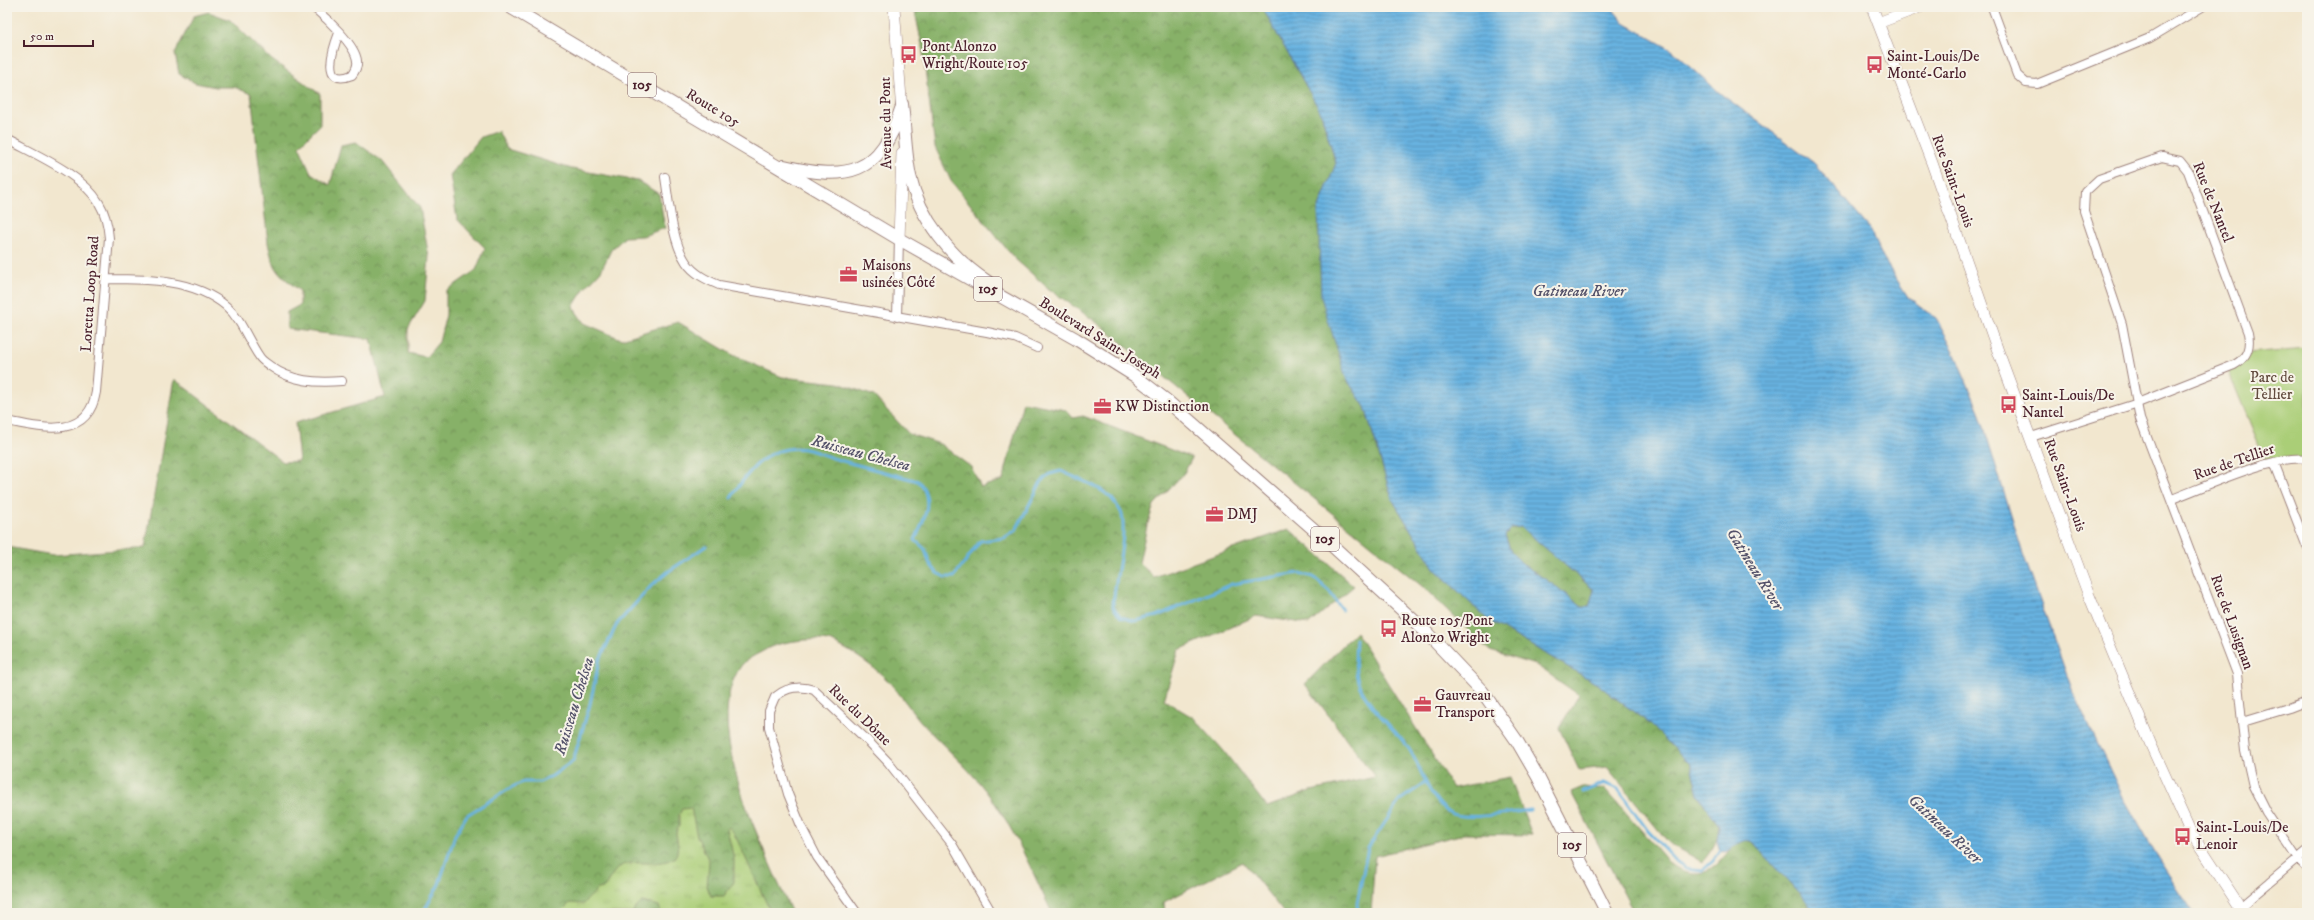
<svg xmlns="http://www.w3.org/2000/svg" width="2314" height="920" font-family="'IM FELL DW Pica',serif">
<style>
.grass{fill:url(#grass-tufts);stroke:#7a7651}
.forest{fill:url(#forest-crowns);stroke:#68684a}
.park{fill:#aace77;stroke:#7a7651}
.water{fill:url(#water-rules);stroke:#586886;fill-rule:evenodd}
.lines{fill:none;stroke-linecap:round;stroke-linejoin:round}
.stream{stroke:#67b2e0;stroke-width:3}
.street-casing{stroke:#9e837d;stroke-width:10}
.secondary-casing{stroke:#9e837d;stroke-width:12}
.primary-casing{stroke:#9e837d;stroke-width:14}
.street{stroke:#fff;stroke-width:8}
.secondary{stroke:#fff;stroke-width:11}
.primary{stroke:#fff;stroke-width:12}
.labels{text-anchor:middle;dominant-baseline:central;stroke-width:4;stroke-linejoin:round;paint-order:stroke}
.shield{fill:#f7f3e8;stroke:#7e5f64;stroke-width:1}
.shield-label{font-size:14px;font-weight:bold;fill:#4a1f2b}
.poi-label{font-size:15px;fill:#4a1f2b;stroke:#f7f3e8;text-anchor:start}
.street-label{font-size:15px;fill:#4a1f2b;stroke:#f7f3e8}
.park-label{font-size:15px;fill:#624b3e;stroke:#f7f3e8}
.water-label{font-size:16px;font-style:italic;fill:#54526a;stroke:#f7f3e8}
</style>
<defs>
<pattern id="grass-tufts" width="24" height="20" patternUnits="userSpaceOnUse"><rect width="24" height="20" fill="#aace77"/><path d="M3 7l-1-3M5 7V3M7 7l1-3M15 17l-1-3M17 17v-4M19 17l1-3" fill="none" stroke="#94b067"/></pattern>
<pattern id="forest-crowns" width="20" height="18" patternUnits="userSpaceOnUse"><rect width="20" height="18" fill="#87b168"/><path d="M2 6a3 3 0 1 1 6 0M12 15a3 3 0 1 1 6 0" fill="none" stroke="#708f56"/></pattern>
<pattern id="water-rules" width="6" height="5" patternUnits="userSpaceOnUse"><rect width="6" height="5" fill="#67b2e0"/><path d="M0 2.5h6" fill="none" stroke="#5790b6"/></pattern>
</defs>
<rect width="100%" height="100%" fill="#f7f3e8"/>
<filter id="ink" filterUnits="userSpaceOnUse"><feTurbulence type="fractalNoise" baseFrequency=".025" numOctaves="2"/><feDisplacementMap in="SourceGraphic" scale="8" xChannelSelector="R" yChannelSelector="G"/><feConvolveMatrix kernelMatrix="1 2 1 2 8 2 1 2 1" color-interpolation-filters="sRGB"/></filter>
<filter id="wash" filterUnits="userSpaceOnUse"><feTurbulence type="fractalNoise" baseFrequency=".012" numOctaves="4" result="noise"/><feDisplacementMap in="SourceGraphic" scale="16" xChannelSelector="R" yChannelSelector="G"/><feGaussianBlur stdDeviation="0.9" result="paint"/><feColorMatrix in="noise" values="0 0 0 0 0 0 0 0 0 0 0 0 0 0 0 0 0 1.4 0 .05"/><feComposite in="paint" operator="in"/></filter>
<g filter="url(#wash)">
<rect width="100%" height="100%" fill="#f2e7cf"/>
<path class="grass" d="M736,783L790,913H423Z"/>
<path class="forest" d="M914,7H1262L1321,113L1336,164L1318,210L1346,378L1365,407L1392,499L1434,568L1488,620L1597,684L1650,724L1691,765L1698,795L1719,825C1719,840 1712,851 1702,862L1669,843L1607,767L1579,770L1559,728L1579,695L1536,665L1490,651L1423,587L1096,322L1049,289L1014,258L951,181L935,147L922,45Z
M209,12L230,20L272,60L320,94V125L299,146L311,173L330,185L341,145L356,142L382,161L420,208L429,257L425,301L408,329V353L426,357L439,342L446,315V291L476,270L485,248L457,219L450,175L481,137L498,131L507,149L572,169L638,181L659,194L665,228L643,236L625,237L611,250L601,271L584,289L573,307L584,323L621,339L678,322L733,355L782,377L838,383L874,396L909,434L940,444L971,467L981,487L1003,480L1023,402L1066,410L1073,418L1083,416L1192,458L1184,473L1154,505L1147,526L1139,563L1154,577L1289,529L1354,586L1309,624L1256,616L1179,650L1164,700L1194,718L1223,750L1267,807L1311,791L1375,777L1305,684L1356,632L1453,788L1510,777L1532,835L1464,834L1375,856L1371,913H1284L1243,862L1164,902L1165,913H1052C1032,872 1014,826 985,790C966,765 942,745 921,722C910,709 901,695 890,683C878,669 851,651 834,643C820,636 778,641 765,650C758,654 746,659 741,666C698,726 766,854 792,913H771L734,833L729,827L727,829L734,859V882L724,896H711L707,887L709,861L697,836L691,808L682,809L679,815V825L676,833L678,846L676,857C655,869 635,858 621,866C613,871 609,880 604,888L598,889L583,904L570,903L560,913H7V547L53,555L145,548L174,379L283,462L299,461L295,423L385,397L371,339L287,329V312L300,305V291C278,273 274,271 268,243L251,94L234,87H216L195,83L179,74L175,53L194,16Z
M1521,527L1594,590L1589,607L1582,608L1558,588L1524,565L1511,552L1505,535L1512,528Z
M1583,787L1605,789C1623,809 1641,830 1659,851C1664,856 1670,866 1676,868C1727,891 1723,829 1753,842L1816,912L1634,913L1571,792Z
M642,902L659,906L661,913H631Z"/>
<path class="park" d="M2307,348V459L2267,464L2227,368L2247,353Z"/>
<path class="water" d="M1262,7H1611L1624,23L1672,50L1721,94L1814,163L1869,228L1883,258L1908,297L1936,318L1951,345L1979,411L2022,551L2073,692L2123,797L2159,860L2194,913H1817L1753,842C1738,835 1730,856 1720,851L1717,841L1719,825L1698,795L1691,765L1650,724L1597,684L1488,620L1434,568L1392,499L1365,407L1346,378L1321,297L1318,210L1336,163L1321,113ZM1521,527L1594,590L1589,607H1582L1558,588L1524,565L1511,552L1505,535L1512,528Z"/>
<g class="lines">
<path class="stream" d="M731,498C749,469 771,441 810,450C819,453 829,457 839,460C865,467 892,474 918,481C935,498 924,521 915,540L925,549L929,562L937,573L945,577H954L980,541L1004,538L1016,530L1041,482L1050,474L1061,471C1075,478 1102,487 1112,499C1115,503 1121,510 1122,515C1127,538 1114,581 1113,607L1121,617L1135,621L1157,616L1232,584L1299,573L1313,577L1329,591L1342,610
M1356,639C1355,655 1354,673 1360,687C1372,712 1394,727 1409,749C1421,767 1428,797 1447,811C1463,823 1511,812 1531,810
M1583,792L1604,783L1618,789L1648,831L1677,862L1686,868L1703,870L1713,861L1722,848
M423,913L439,884L455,835L467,815L512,787L523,782H540L552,776L573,761L590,704L599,661L617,624L652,585L669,571L706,546
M1358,913L1357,903L1368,848L1400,800L1425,783"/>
</g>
</g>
<g filter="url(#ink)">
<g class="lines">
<defs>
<path id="street" d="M313,7C325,17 356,45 357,61C358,66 355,71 352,75C319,88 334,46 339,33
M1992,7L2017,75L2026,83L2037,84L2150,38L2202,7
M7,139C36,155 82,174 99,203C106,214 108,226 109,238L96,392C88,440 42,428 7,421
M665,177C669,202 672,241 686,262C694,274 707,280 719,285L987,332L1015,338L1037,348
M107,279C146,279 194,279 226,306C241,319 248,340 259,356C261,360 266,363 270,366C292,382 316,383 342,381
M897,317L899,239
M2031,437L2135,404L2234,365C2247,358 2251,348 2248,333L2188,171L2180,161L2162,157L2099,179L2085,192L2084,211L2122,324L2140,419L2237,674L2245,751L2253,786L2266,812L2297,858L2307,868
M2274,462L2307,547
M2172,499C2204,487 2275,454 2307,459
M2243,722L2289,708L2307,701
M2240,907L2307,851
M857,913L817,857L802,828L788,794L769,727V711L775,697C787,687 799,685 814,690L868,741L888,762L952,844L992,913"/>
<path id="secondary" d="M894,7L902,112
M1872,7L1932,163L1998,351L2088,593L2151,745L2190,831L2244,913
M1878,23L1920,7
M899,239L902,153"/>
<path id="primary" d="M510,7L899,239L1076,339L1135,376L1166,400L1326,540L1424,630L1482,691L1517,741L1538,777L1607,913
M902,104C905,128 905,153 910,176C919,218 952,259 988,282
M784,166C847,181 880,175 901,109"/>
</defs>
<use href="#street" class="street-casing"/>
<use href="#secondary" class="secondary-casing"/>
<use href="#primary" class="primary-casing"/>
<use href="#street" class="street"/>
<use href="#secondary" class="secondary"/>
<use href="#primary" class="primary"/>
</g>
</g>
<defs>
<symbol id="bus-bare" viewBox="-9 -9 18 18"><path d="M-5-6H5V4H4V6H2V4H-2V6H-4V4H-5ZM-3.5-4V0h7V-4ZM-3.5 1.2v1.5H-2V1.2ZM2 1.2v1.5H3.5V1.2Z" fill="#d1495b" stroke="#f7f3e8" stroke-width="2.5" paint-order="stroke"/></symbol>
<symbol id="office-bare" viewBox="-9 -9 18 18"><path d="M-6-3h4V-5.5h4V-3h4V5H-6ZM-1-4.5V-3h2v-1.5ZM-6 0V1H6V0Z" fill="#d1495b" stroke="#f7f3e8" stroke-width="2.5" paint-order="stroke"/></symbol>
</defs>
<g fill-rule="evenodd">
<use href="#bus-bare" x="896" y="42" width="25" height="25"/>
<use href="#bus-bare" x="1862" y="52" width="25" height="25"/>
<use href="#office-bare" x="836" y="262" width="25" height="25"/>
<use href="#bus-bare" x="1996" y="392" width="25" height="25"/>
<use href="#office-bare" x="1090" y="394" width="25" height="25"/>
<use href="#office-bare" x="1202" y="502" width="25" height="25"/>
<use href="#bus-bare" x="1376" y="616" width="25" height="25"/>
<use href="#office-bare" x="1410" y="692" width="25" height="25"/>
<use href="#bus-bare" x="2170" y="824" width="25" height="25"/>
</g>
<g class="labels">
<g class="shield">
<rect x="628" y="73" width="28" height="24" rx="3"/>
<rect x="974" y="277" width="28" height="24" rx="3"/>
<rect x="1311" y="527" width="28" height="24" rx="3"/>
<rect x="1558" y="833" width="28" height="24" rx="3"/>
</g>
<g class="shield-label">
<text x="642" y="85">105</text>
<text x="988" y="289">105</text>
<text x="1325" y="539">105</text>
<text x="1572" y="845">105</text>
</g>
<g class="poi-label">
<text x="922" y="46">Pont Alonzo<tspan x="922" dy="17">Wright/Route 105</tspan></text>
<text x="1887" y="56">Saint-Louis/De<tspan x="1887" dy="17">Monté-Carlo</tspan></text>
<text x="862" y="265">Maisons<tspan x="862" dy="17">usinées Côté</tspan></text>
<text x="2022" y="395">Saint-Louis/De<tspan x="2022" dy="17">Nantel</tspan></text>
<text x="1115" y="406">KW Distinction</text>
<text x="1227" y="514">DMJ</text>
<text x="1401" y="620">Route 105/Pont<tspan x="1401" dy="17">Alonzo Wright</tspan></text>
<text x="1435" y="695">Gauvreau<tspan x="1435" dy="17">Transport</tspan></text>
<text x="2196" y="827">Saint-Louis/De<tspan x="2196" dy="17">Lenoir</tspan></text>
</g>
<g class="street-label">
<text transform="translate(713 108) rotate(31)">Route 105</text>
<text transform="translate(886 123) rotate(-91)">Avenue du Pont</text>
<text transform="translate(1953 181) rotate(70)">Rue Saint-Louis</text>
<text transform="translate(2213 202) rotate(68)">Rue de Nantel</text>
<text transform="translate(90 294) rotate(-86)">Loretta Loop Road</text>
<text transform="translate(1100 338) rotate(32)">Boulevard Saint-Joseph</text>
<text transform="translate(2234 462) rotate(-19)">Rue de Tellier</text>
<text transform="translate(2065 485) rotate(70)">Rue Saint-Louis</text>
<text transform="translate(2232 622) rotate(70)">Rue de Lusignan</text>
<text transform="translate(860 715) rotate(44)">Rue du Dôme</text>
</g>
<g class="park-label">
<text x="2272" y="377">Parc de<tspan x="2272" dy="17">Tellier</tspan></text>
</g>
<g class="water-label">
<text x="1579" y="291">Gatineau River</text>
<text transform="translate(861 453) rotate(15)">Ruisseau Chelsea</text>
<text transform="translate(1755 569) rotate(58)">Gatineau River</text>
<text transform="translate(574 706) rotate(-73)">Ruisseau Chelsea</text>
<text transform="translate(1945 829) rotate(43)">Gatineau River</text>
</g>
</g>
<rect width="2314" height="920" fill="none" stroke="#f7f3e8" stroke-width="24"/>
<path d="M24 40v6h69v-6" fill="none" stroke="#4a1f2b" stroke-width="2"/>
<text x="30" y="40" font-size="12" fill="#4a1f2b" stroke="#f7f3e8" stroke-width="3" paint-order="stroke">50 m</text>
</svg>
